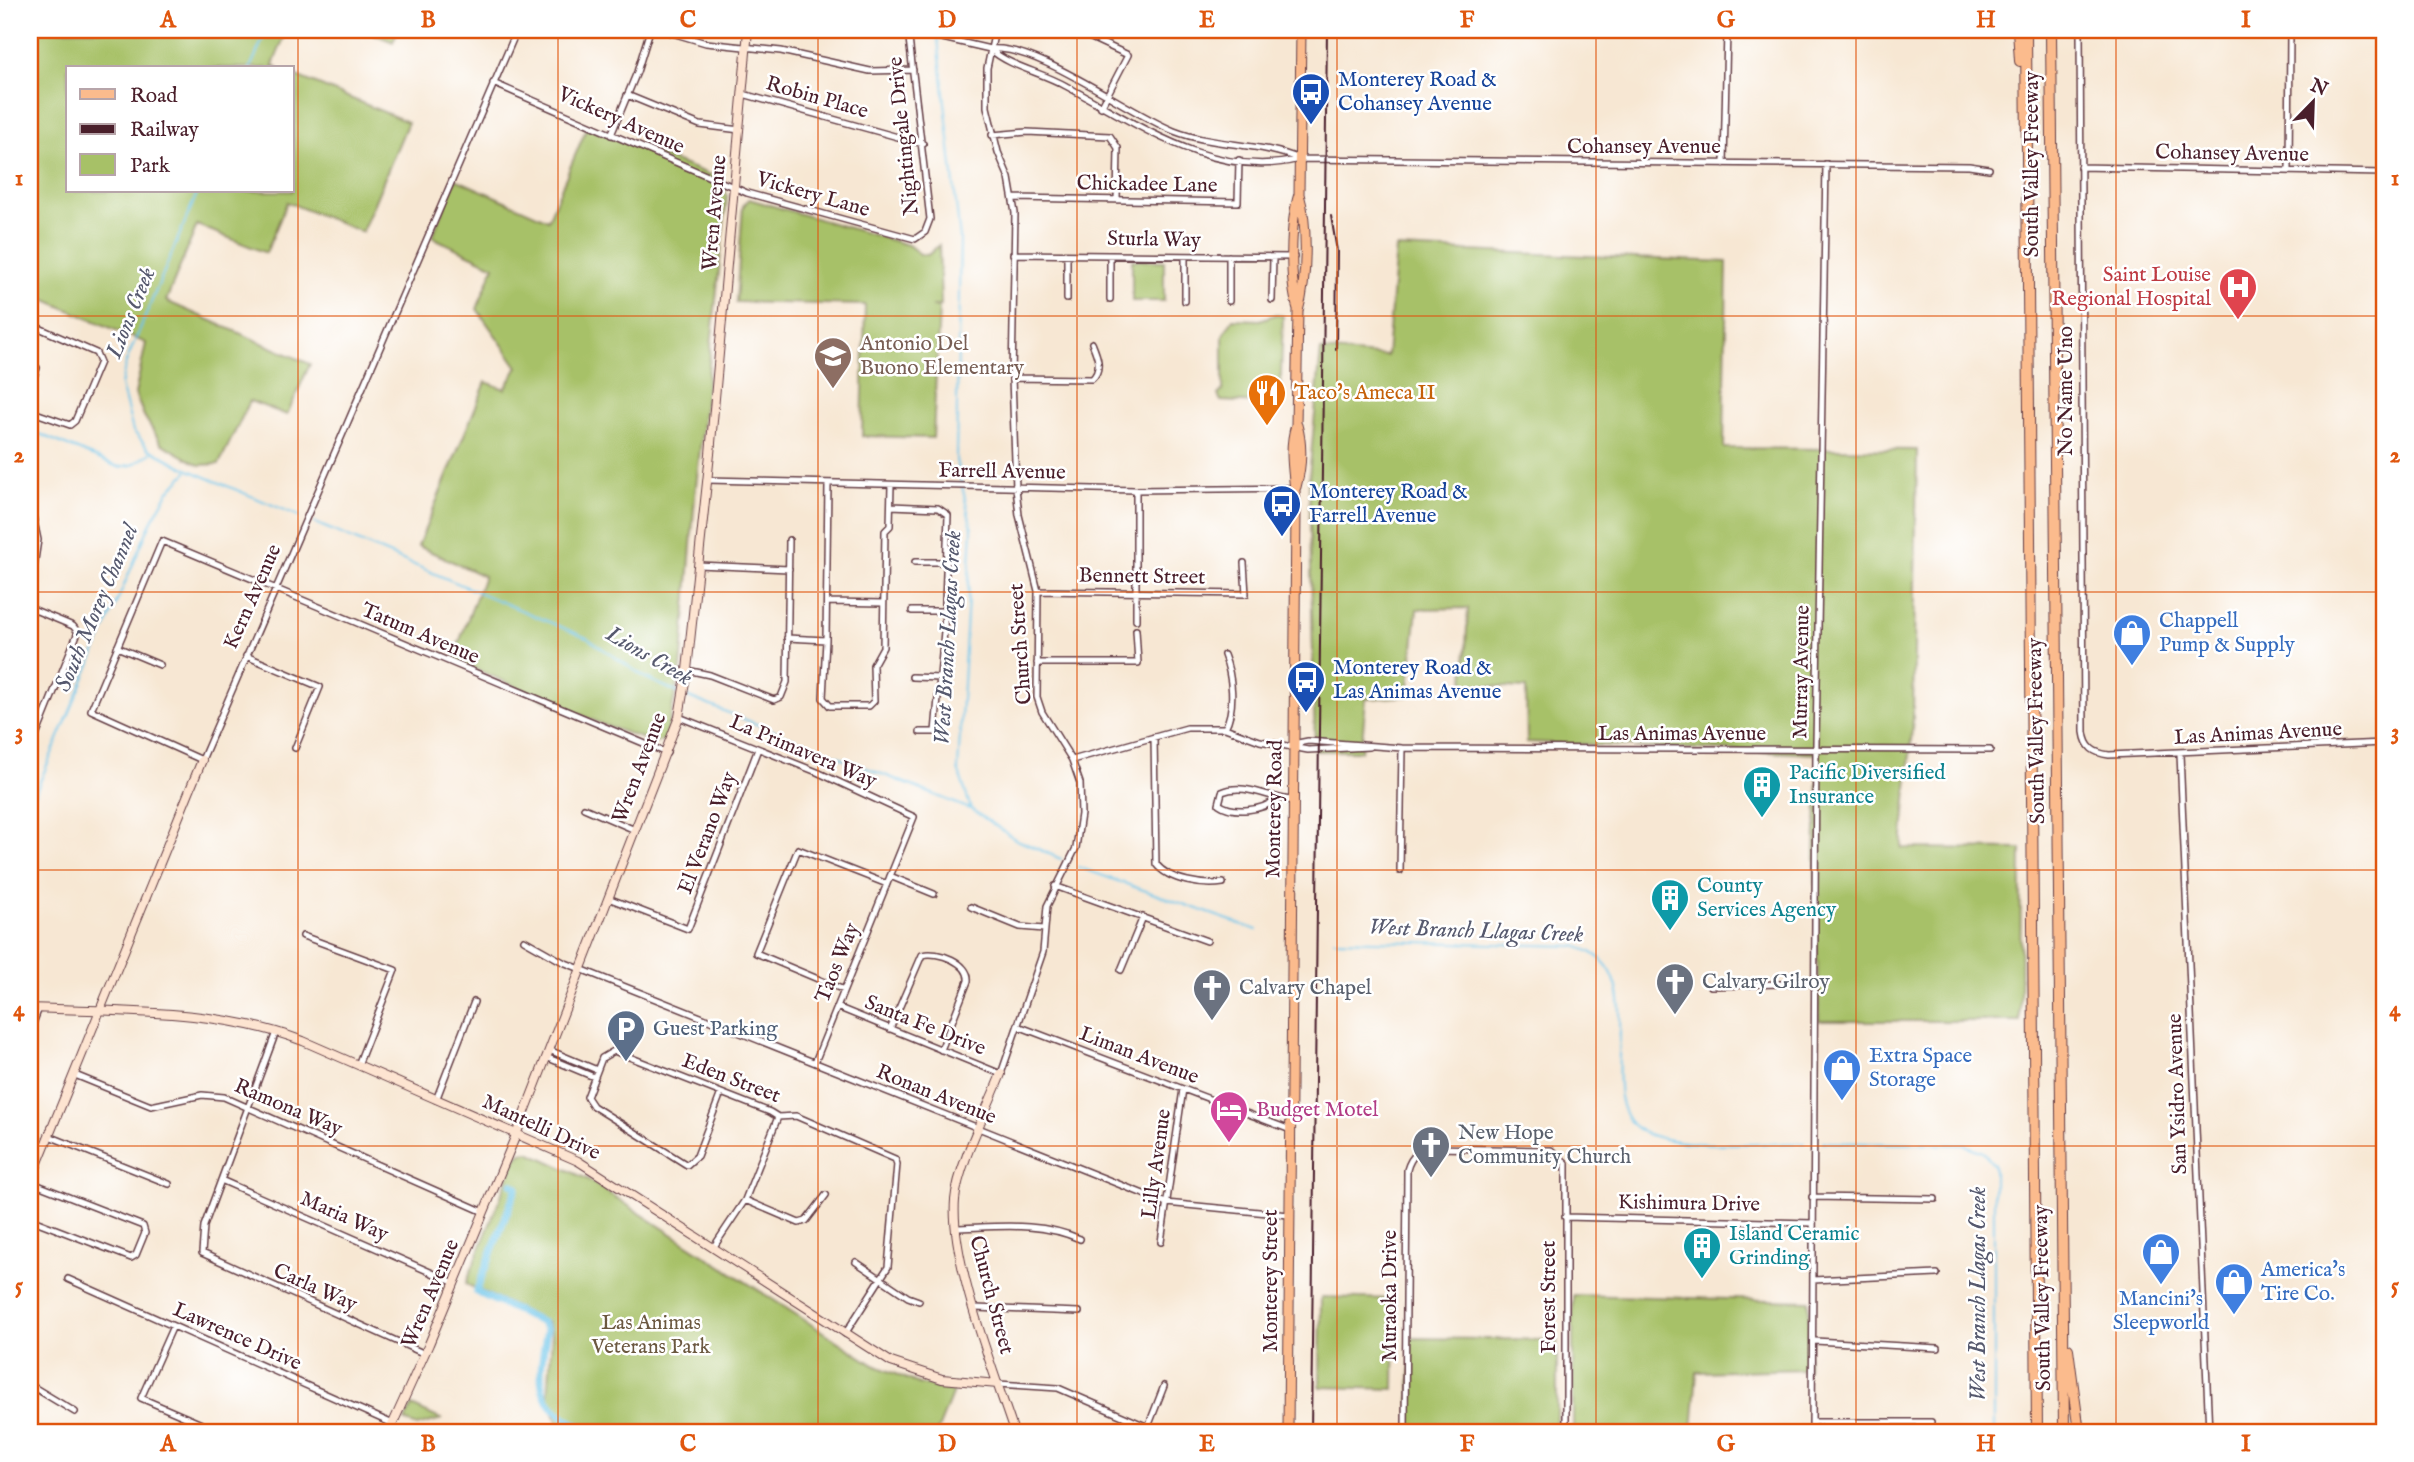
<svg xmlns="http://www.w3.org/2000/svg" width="2414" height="1462" font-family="'IM FELL English',serif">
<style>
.green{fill:#a7c167;stroke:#787049;stroke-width:2}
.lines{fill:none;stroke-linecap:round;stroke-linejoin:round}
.stream{stroke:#6bc4e9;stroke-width:2}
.canal{stroke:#6bc4e9;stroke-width:7}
.street-casing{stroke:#643d44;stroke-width:8}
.secondary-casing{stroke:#643d44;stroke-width:10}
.primary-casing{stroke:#643d44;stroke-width:11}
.highway-casing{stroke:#643d44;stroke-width:12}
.street{stroke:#fff;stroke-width:5}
.secondary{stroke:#fde4d1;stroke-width:8}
.primary{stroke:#fbbb8d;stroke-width:9}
.highway{stroke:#fbbb8d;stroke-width:10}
.rail{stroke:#4a1f2b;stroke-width:2}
.grid{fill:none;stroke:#e0560e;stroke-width:2;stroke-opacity:0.55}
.labels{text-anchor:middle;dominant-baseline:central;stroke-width:5;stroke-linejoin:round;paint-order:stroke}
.transit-label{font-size:21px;fill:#164399;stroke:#fff;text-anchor:start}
.street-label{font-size:21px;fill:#4a1f2b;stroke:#fff}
.health-label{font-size:21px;fill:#be3a42;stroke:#fff;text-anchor:end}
.education-label{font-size:21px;fill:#785e54;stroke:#fff;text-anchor:start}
.food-label{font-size:21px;fill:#c56008;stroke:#fff;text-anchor:start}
.shop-label{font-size:21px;fill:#366cbe;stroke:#fff;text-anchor:start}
.culture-label{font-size:21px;fill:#0d838f;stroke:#fff;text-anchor:start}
.worship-label{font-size:21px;fill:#5b616d;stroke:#fff;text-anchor:start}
.service-label{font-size:21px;fill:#4e5e75;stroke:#fff;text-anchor:start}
.hotel-label{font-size:21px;fill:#b23c85;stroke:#fff;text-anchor:start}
.park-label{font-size:21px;fill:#6b5840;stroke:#fff}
.water-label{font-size:23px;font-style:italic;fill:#56596e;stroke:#fff}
.neatline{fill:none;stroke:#e0560e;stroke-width:2.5}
.grid-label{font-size:23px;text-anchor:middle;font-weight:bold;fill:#e0560e}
</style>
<rect width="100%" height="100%" fill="#fff"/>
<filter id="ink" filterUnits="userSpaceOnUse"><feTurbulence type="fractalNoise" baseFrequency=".0143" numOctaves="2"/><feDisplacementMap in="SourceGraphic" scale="14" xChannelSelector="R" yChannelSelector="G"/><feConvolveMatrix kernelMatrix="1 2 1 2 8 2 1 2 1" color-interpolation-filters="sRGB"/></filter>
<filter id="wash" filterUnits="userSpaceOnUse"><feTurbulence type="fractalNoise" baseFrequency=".00686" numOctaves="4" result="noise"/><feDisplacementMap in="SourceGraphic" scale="28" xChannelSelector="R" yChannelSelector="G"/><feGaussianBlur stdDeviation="1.57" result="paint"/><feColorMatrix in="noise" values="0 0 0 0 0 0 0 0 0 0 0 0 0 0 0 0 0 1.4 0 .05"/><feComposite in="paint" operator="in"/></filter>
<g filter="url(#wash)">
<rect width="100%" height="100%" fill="#f7e7d3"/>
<path class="green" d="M30,30H287L273,65L279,68H68V191H292V74L408,122L362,232L287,202L266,253L197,225L166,301L310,364L287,415L250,401L219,464L199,465L161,443L144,416L135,394L146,343L30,293Z
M364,30H398L393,42Z
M587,127L721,179L727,196L695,496L681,669L665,740L655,743L604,725L453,659L484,576L418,546L486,382L505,389L518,367L477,309L494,266L432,237L456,179L548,220Z
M749,199L908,245L920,254L928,255L939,245L941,306H932L939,307L933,438L862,436L865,305L736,302L743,206Z
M1396,248L1727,262L1724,448L1917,450L1913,717L1902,848L2021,849L2020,1021H1819L1815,856L1819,754L1527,742L1526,688L1464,685L1468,608L1417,609L1408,696L1366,699L1361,751H1315L1309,477L1321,350L1387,356Z
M1132,260L1164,261V301H1132Z
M1274,315L1283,316L1280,404L1221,401L1218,395L1223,390V335L1233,319L1260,320Z
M529,1152L587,1179L874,1365L919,1384L953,1392L937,1432H554L558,1423L548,1399L552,1334L548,1323L466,1284L516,1158L521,1153Z
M1573,1295L1809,1301L1808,1369L1697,1372L1692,1430L1756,1432H1573Z
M1321,1297L1395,1299L1394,1389L1320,1387Z
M1411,1338L1557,1340V1432H1410Z
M412,1406L440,1419H442L417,1426L405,1421Z"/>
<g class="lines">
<path class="stream" d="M937,30L960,239L956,460L972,529L958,769L971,809L1015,839L1061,859
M250,68L267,30
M198,191L126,362L121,385L133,431L149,449L189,470L299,516
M30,430L118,467L132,465L151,453
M315,523L587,638L646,678L681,694
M686,696L970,809
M30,805L151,522L168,492L187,472
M1078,867L1257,930
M1334,940L1575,946C1665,969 1581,1105 1645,1133C1681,1149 1762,1143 1804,1143
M1823,1142L1965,1145L1983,1152L1994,1165V1432"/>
<path class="canal" d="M512,1184L517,1187L476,1292L543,1323L547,1330C536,1389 535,1405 591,1432"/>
</g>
</g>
<g filter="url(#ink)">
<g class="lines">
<defs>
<path id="street" d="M517,30L202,760L91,710L162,541L667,753
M662,30L706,43L781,51L870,71L913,70
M908,30L990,49C1010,67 1042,72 1066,86C1136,123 1215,181 1299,159L1969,166L1989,169
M1074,30L1128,55L1101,107
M2080,30L2084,732C2086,748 2094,753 2109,755L2384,743
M990,49C1038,44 1126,112 1174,131C1215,147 1260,142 1299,159
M493,83L747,193L915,239L925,232L930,219L908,30
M743,94L923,144
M627,95L700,125L740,130
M611,135L637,72L650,30
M992,135L1027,132L1110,136L1118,148L1117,200
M1724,164L1727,30
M2080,167L2384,173
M2289,171L2290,30
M1014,198L1238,202L1239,160
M1013,254L1294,257
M1067,299V255
M1110,299V255
M1272,300L1273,257
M1185,301V256
M1229,301V256
M30,324L96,353L100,362L75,421L70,425L30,411
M1012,378L1092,379C1103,369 1097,355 1092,343
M30,387L37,368
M707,480L1136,490L1295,488
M1136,490V620
M30,502L38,540L30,593
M891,506L938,508L948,515L944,631L935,732H920
M915,562H947
M698,565L789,569
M1038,591L1246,594L1244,563
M828,602L883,603
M30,608L73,626L78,632L30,751
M912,611H945
M787,638L826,640L828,484
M826,640L823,698L830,706H869L874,701L873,665L883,647L885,531L890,526L891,485
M117,647L160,665
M1224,655C1232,675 1236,707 1225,728
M246,656L320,687L295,748
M1037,663H1138L1136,630
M687,670L710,675L774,700L781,697L787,682L789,540
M912,677L941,678
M679,717L817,772L914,817L815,1062
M1154,737L1156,864C1169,881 1204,886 1223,883
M1293,744L1308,741L1402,748L1990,750
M2180,754L2209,1432
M1072,760L1187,728H1225L1260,741L1308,750L1369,747
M1276,799C1263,811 1233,814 1219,804L1222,792C1245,782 1270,799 1292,800
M584,808L635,830
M1400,871L1402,748
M890,876L934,894
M1055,886L1207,941
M608,898L688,929L758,749
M971,907L1020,927L1044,929
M303,936L395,970L358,1065
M524,940L563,962L1166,1203L1289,1215
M1121,970L1143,917
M1711,986L1814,983
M844,990L756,953L798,849L887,884
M837,1007L1001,1074L1043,952L1047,906L1076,848L1081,814L1080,783L1072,760L1042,712L1037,697L1038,591L1019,515L1016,488L1012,378L1015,213L1009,178L998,152L987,107V68L995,30
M1018,1026L1288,1129
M890,1029L922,955C938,950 970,963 968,981L941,1050
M30,1031L39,1008
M276,1032L204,1226L202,1253L425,1354
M549,1050L597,1070
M546,1057L594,1077
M75,1075L151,1106L202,1095L224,1097L484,1212
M721,1093L697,1156L687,1165L593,1106L587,1097L602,1058L614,1051L770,1112L778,1117L796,1116L895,1159L897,1164L888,1267L845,1334
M436,1100L474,1002
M49,1136L169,1184
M221,1180L455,1283
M1812,1197L1935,1199
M745,1200L799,1223L806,1221L826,1195
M1565,1217L1812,1223
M30,1219L131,1258L136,1255L145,1233L143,1226L30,1182
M955,1228C997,1227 1040,1221 1080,1239
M1161,1242L1183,1089
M713,1248L745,1200L778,1117
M856,1262L908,1297L919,1301
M68,1279L393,1424
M1813,1280L1937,1274
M975,1308L1079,1312
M173,1326L141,1398L220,1432
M1815,1341L1938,1348
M998,1384L1058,1388L1148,1427L1164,1386
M30,1385L75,1412
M1812,1422H1931
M527,1430L528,1432
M1405,1432L1407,1170C1411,1155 1419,1150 1434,1148L1551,1150L1566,1163V1432
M1812,1432L1816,744L1826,164"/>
<path id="secondary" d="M30,1008C121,1012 217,1008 303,1041L578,1161L891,1362L942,1379L998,1384
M1001,1074C988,1108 958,1165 955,1200C950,1260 994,1372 1014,1432
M30,1182L202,760
M389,1432L429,1344L516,1135L679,717L687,670L710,454L748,30"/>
<path id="primary" d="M1298,309C1289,280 1290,223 1299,194L1301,30
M1296,487C1302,465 1303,446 1297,425
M1288,1432L1296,509C1296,479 1287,454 1296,425L1298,311C1307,280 1308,224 1299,194"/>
<path id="highway" d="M2018,30L2020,61
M2026,30L2037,1432
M2051,30L2064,1432
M2068,1349L2079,1432"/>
</defs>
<use href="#street" class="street-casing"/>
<use href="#secondary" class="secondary-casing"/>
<use href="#primary" class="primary-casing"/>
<use href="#highway" class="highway-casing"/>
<use href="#street" class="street"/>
<use href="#secondary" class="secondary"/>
<use href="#primary" class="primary"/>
<use href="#highway" class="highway"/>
<path class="rail" d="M1331,216L1337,251L1336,349
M1311,1432L1327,30"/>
</g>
</g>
<path class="grid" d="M298,30V1432M558,30V1432M818,30V1432M1077,30V1432M1337,30V1432M1596,30V1432M1856,30V1432M2116,30V1432M30,316H2384M30,592H2384M30,870H2384M30,1146H2384"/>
<defs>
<symbol id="bus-pin" viewBox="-11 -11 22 30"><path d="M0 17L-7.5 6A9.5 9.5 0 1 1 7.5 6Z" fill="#1a4fb4" stroke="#fff"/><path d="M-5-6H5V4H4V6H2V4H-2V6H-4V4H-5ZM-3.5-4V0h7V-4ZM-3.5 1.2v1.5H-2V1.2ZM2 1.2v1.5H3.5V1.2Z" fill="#fff"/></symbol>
<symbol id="hospital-pin" viewBox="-11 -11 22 30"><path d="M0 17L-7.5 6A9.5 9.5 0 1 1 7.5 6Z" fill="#e0444e" stroke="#fff"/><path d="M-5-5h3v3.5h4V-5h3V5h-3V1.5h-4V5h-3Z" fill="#fff"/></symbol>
<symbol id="school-pin" viewBox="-11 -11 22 30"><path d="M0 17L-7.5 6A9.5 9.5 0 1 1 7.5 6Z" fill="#8d6e63" stroke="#fff"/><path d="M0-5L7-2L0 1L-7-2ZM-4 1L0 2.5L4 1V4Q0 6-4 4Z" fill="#fff"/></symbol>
<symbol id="restaurant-pin" viewBox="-11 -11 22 30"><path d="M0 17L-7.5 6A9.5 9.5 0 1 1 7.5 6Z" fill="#e8710a" stroke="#fff"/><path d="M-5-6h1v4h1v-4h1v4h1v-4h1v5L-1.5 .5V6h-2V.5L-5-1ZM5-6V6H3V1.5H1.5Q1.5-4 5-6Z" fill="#fff"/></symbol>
<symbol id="shop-pin" viewBox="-11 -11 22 30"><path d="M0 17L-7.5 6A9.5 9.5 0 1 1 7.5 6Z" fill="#3f7fe0" stroke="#fff"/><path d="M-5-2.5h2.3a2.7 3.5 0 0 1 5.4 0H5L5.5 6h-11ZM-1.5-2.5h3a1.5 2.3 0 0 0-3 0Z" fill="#fff"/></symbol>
<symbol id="building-pin" viewBox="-11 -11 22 30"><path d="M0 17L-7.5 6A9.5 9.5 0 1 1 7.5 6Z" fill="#0f9aa8" stroke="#fff"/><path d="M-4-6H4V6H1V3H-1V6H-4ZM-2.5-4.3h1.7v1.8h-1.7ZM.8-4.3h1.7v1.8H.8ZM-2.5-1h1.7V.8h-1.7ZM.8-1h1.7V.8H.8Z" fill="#fff"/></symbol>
<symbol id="church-pin" viewBox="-11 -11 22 30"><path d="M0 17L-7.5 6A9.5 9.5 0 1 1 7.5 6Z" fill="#6b7280" stroke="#fff"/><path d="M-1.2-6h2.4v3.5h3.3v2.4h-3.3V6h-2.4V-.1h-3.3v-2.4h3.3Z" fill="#fff"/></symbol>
<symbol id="parking-pin" viewBox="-11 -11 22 30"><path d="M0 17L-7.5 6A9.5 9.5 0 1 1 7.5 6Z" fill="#5c6f8a" stroke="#fff"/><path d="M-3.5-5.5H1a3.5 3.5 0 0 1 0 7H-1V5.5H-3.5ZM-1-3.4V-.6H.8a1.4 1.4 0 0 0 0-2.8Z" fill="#fff"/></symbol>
<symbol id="hotel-pin" viewBox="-11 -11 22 30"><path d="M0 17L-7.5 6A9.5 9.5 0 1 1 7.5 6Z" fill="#d1479c" stroke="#fff"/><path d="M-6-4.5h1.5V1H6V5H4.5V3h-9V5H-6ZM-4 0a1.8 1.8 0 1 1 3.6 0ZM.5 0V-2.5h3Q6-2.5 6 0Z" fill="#fff"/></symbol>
</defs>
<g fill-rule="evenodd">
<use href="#bus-pin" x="1289" y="70" width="44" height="60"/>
<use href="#hospital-pin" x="2216" y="265" width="44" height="60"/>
<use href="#school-pin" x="811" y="334" width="44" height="60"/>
<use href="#restaurant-pin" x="1245" y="371" width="44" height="60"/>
<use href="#bus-pin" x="1260" y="482" width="44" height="60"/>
<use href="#shop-pin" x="2110" y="611" width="44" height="60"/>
<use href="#bus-pin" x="1284" y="658" width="44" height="60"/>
<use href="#building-pin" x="1740" y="763" width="44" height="60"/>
<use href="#building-pin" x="1648" y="876" width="44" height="60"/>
<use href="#church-pin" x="1653" y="960" width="44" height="60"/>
<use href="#church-pin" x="1190" y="966" width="44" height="60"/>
<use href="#parking-pin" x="604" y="1007" width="44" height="60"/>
<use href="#shop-pin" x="1820" y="1046" width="44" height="60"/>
<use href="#hotel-pin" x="1207" y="1088" width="44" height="60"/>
<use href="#church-pin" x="1409" y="1123" width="44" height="60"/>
<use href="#building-pin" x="1680" y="1224" width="44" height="60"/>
<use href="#shop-pin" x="2139" y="1230" width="44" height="60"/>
<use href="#shop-pin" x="2212" y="1260" width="44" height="60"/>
</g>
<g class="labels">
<g class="transit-label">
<text x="1338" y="80">Monterey Road &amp;<tspan x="1338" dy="24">Cohansey Avenue</tspan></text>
<text x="1309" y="492">Monterey Road &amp;<tspan x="1309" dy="24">Farrell Avenue</tspan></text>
<text x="1333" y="668">Monterey Road &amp;<tspan x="1333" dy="24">Las Animas Avenue</tspan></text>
</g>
<g class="street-label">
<text transform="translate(817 98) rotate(16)">Robin Place</text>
<text transform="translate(621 121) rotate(24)">Vickery Avenue</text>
<text transform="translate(904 136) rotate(-96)">Nightingale Drive</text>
<text x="1644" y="147">Cohansey Avenue</text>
<text transform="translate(2232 154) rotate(1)">Cohansey Avenue</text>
<text transform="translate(2032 164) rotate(-90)">South Valley Freeway</text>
<text transform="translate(1147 185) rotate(1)">Chickadee Lane</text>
<text transform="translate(813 195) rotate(16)">Vickery Lane</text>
<text transform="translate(715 213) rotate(-85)">Wren Avenue</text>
<text transform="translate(1154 240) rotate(1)">Sturla Way</text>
<text transform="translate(2066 391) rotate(-90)">No Name Uno</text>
<text transform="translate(1002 472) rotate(1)">Farrell Avenue</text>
<text transform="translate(1142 577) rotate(1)">Bennett Street</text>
<text transform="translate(253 597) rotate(-66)">Kern Avenue</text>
<text transform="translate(420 634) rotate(23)">Tatum Avenue</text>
<text transform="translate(1021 644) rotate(-94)">Church Street</text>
<text transform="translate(1802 672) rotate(-89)">Murray Avenue</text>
<text transform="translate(2037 731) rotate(-91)">South Valley Freeway</text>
<text x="1682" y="734">Las Animas Avenue</text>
<text transform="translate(2258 734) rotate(-3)">Las Animas Avenue</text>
<text transform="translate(803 752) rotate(23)">La Primavera Way</text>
<text transform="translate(640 768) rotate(-69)">Wren Avenue</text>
<text transform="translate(1275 809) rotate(-89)">Monterey Road</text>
<text transform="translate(708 833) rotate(-69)">El Verano Way</text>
<text transform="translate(838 963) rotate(-68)">Taos Way</text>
<text transform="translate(925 1026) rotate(22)">Santa Fe Drive</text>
<text transform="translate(1139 1056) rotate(21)">Liman Avenue</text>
<text transform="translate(731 1079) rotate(21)">Eden Street</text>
<text transform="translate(2178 1094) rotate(-92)">San Ysidro Avenue</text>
<text transform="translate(936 1095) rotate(22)">Ronan Avenue</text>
<text transform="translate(288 1108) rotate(23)">Ramona Way</text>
<text transform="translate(541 1128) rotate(25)">Mantelli Drive</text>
<text transform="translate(1157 1164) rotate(-82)">Lilly Avenue</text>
<text transform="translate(1689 1204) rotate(1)">Kishimura Drive</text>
<text transform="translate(344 1217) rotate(24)">Maria Way</text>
<text transform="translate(1271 1281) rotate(-90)">Monterey Street</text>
<text transform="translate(315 1288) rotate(24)">Carla Way</text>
<text transform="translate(431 1294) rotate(-67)">Wren Avenue</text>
<text transform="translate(991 1295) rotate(75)">Church Street</text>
<text transform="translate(1390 1296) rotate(-90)">Muraoka Drive</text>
<text transform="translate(1549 1297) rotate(-90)">Forest Street</text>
<text transform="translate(2043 1298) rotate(-91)">South Valley Freeway</text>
<text transform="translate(237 1337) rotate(24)">Lawrence Drive</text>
</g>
<g class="health-label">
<text x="2211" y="275">Saint Louise<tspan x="2211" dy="24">Regional Hospital</tspan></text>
</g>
<g class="education-label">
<text x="860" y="344">Antonio Del<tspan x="860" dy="24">Buono Elementary</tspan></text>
</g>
<g class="food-label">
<text x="1294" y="393">Taco's Ameca II</text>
</g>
<g class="shop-label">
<text x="2159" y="621">Chappell<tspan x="2159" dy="24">Pump &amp; Supply</tspan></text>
<text x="1869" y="1056">Extra Space<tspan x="1869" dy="24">Storage</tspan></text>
<text x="2261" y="1270">America's<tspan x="2261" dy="24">Tire Co.</tspan></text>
<text x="2161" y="1299" text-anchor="middle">Mancini's<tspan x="2161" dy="24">Sleepworld</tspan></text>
</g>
<g class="culture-label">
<text x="1789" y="773">Pacific Diversified<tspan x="1789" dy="24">Insurance</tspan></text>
<text x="1697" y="886">County<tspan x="1697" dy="24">Services Agency</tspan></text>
<text x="1729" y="1234">Island Ceramic<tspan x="1729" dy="24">Grinding</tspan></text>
</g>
<g class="worship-label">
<text x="1702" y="982">Calvary Gilroy</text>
<text x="1239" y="988">Calvary Chapel</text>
<text x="1458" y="1133">New Hope<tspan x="1458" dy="24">Community Church</tspan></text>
</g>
<g class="service-label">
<text x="653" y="1029">Guest Parking</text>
</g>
<g class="hotel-label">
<text x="1256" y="1110">Budget Motel</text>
</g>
<g class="park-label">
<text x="651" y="1323">Las Animas<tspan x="651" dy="24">Veterans Park</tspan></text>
</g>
<g class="water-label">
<text transform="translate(131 313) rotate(-68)">Lions Creek</text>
<text transform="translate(97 608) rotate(-67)">South Morey Channel</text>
<text transform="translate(948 638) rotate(-87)">West Branch Llagas Creek</text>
<text transform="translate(649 656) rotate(30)">Lions Creek</text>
<text transform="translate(1476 931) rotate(2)">West Branch Llagas Creek</text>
<text transform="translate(1978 1294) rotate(-90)">West Branch Llagas Creek</text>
</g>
</g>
<rect width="2414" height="1462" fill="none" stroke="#fff" stroke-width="77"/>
<rect x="66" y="66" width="228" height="126" fill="#ffffff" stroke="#b7a5aa" stroke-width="2"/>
<rect x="80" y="89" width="35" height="10" fill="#fbbb8d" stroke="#b7a5aa" stroke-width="2"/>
<text x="130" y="102" font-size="21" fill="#4a1f2b">Road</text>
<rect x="80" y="124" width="35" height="10" fill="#4a1f2b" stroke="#b7a5aa" stroke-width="2"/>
<text x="130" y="136" font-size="21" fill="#4a1f2b">Railway</text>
<rect x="80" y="154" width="35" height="21" fill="#a7c167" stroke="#b7a5aa" stroke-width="2"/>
<text x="130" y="172" font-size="21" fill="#4a1f2b">Park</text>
<g transform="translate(2313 102) rotate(23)" stroke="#ffffff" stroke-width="5" paint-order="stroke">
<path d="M0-5L12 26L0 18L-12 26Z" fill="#4a1f2b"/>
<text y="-10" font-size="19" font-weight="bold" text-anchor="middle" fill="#4a1f2b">N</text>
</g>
<rect x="38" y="38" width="2338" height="1386" class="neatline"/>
<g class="grid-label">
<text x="168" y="27">A</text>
<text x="428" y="27">B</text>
<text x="688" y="27">C</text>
<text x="947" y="27">D</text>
<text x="1207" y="27">E</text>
<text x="1467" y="27">F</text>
<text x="1726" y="27">G</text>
<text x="1986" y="27">H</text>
<text x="2246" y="27">I</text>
<text x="19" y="185">1</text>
<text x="2395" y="185">1</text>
<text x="19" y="462">2</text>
<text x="2395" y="462">2</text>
<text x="19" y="739">3</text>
<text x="2395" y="739">3</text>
<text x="19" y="1016">4</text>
<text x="2395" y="1016">4</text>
<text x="19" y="1293">5</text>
<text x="2395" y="1293">5</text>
<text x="168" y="1451">A</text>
<text x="428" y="1451">B</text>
<text x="688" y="1451">C</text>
<text x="947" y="1451">D</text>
<text x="1207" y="1451">E</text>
<text x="1467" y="1451">F</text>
<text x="1726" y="1451">G</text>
<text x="1986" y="1451">H</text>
<text x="2246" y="1451">I</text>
</g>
</svg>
